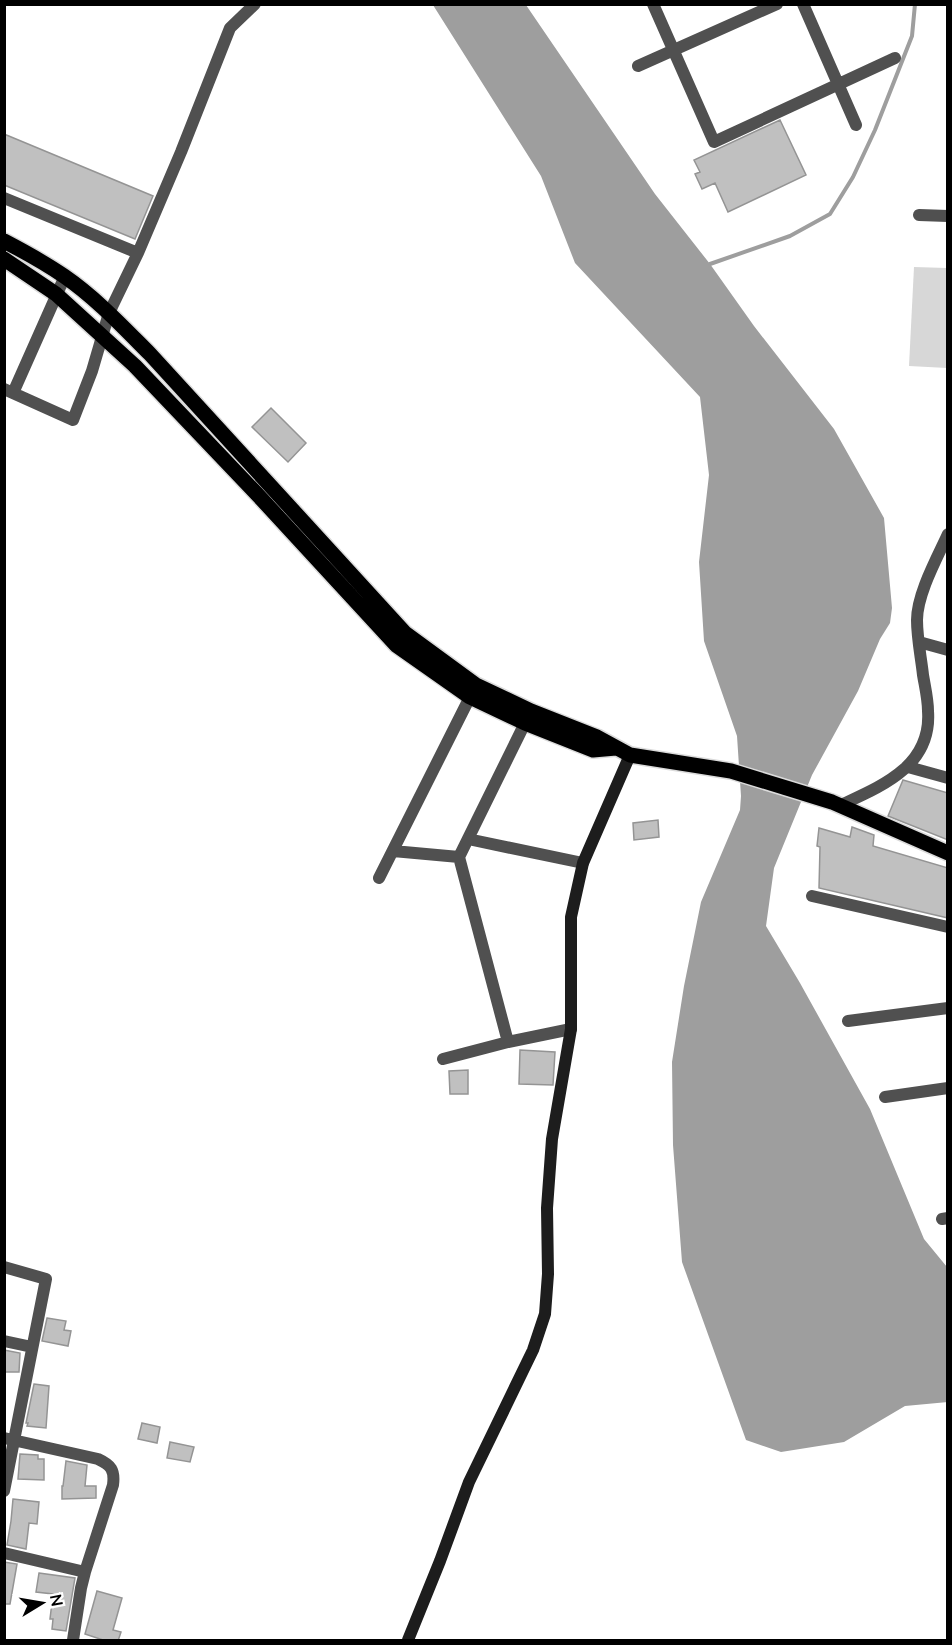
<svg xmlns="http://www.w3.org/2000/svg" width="952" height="1645" font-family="'Nunito Sans',sans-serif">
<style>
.green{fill:#d7d7d7}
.water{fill:#9e9e9e}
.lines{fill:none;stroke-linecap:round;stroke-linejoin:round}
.stream{stroke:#9e9e9e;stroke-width:4}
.building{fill:#c0c0c0;stroke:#949494;stroke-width:1.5}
.primary-casing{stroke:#dbdbdb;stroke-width:18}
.street{stroke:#505050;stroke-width:12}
.secondary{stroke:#1d1d1d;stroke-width:12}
.primary{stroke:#000;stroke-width:15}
</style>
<rect width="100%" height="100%" fill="#fff"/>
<path class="green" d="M914,267L947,268V368L909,366Z"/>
<path class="water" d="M433,5H526L655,194L710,264L754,326L834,429L884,518L892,608L890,623L880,639L858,691L812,775L774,868L766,926L800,983L870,1109L924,1239L947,1267L948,1402L905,1406L844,1442L781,1452L746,1440L682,1262L673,1145L672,1062L684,986L701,902L740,810L741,796L737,736L704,641L699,562L709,475L700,397L575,263L541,176Z"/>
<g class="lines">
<path class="stream" d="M710,264L790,236L830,214L853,177L875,130L912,36L915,4"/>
</g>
<path class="building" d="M780,120L806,175L728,212L715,183L702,189L695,174L700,172L694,160Z
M4,134L153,196L135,239L4,185Z
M271,408L306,443L288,462L252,427Z
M903,780L948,793V840L888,816Z
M658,820L659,837L634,840L633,823Z
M852,827L874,835L873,846L948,868V918L819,888L820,847L817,846L819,828L850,837Z
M520,1050L555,1052L553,1085L519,1084Z
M468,1070V1094H450L449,1071Z
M47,1318L66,1321L64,1330L71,1331L68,1346L42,1341Z
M4,1350L20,1353L19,1372H4Z
M34,1384L49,1386L46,1428L27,1426L28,1423H26Z
M142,1423L160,1427L157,1443L138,1439Z
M170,1442L194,1447L190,1462L167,1458Z
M20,1454L38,1455V1459H44V1480L18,1479Z
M66,1461L87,1465L85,1486H96V1498L62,1499V1486H63Z
M13,1499L39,1502L37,1524L29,1523L26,1549L7,1545L11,1521Z
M4,1562L17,1564L10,1604H4Z
M39,1573L75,1578L66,1631L52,1629L53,1619H50L53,1594L36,1592Z
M97,1591L122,1598L113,1630L121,1632L118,1641H106L85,1634Z"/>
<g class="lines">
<defs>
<path id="primary" d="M4,241C25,252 45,263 64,276C96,298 123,327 150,354L405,633L476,685L531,711L597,737L630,755L731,771L832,802L948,853
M4,259L56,294L135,366L256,493L396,645L470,697L525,723L593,750L616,748"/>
</defs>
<use href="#primary" class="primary-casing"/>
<path class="street" d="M653,4L714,142L895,58
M803,4L856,125
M638,66L777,4
M4,198L138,253
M919,215L948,216
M4,389L73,420L92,371L109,313L138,253L181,152L230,28L255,4
M13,393L65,276
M919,642L948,650
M908,767L948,778
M841,805C882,786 932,766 928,711C928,699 925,687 923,675C921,657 917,638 917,620C917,594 937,558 948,534
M468,839L583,863
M393,851L459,857
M379,878L474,689
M812,896L948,927
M848,1021L948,1008
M508,1042L459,857L528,717
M443,1059L508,1042L571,1029
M885,1097L948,1088
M942,1219L948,1218
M4,1267L46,1279L4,1491
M4,1341L32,1347
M4,1438L98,1459C111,1465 115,1470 113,1485L85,1572
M4,1553L85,1572L81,1588L73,1640"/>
<path class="secondary" d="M408,1640L440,1561L469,1482L533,1350L545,1314L548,1274L547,1208L552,1139L571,1029V917L583,863L630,755"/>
<use href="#primary" class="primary"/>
</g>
<rect width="952" height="1645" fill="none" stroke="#000000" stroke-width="12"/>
<g transform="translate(42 1603) rotate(79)" stroke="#ffffff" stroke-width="4.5" paint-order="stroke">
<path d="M0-4.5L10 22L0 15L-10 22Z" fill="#000000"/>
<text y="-9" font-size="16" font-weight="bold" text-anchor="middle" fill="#000000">N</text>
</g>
</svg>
